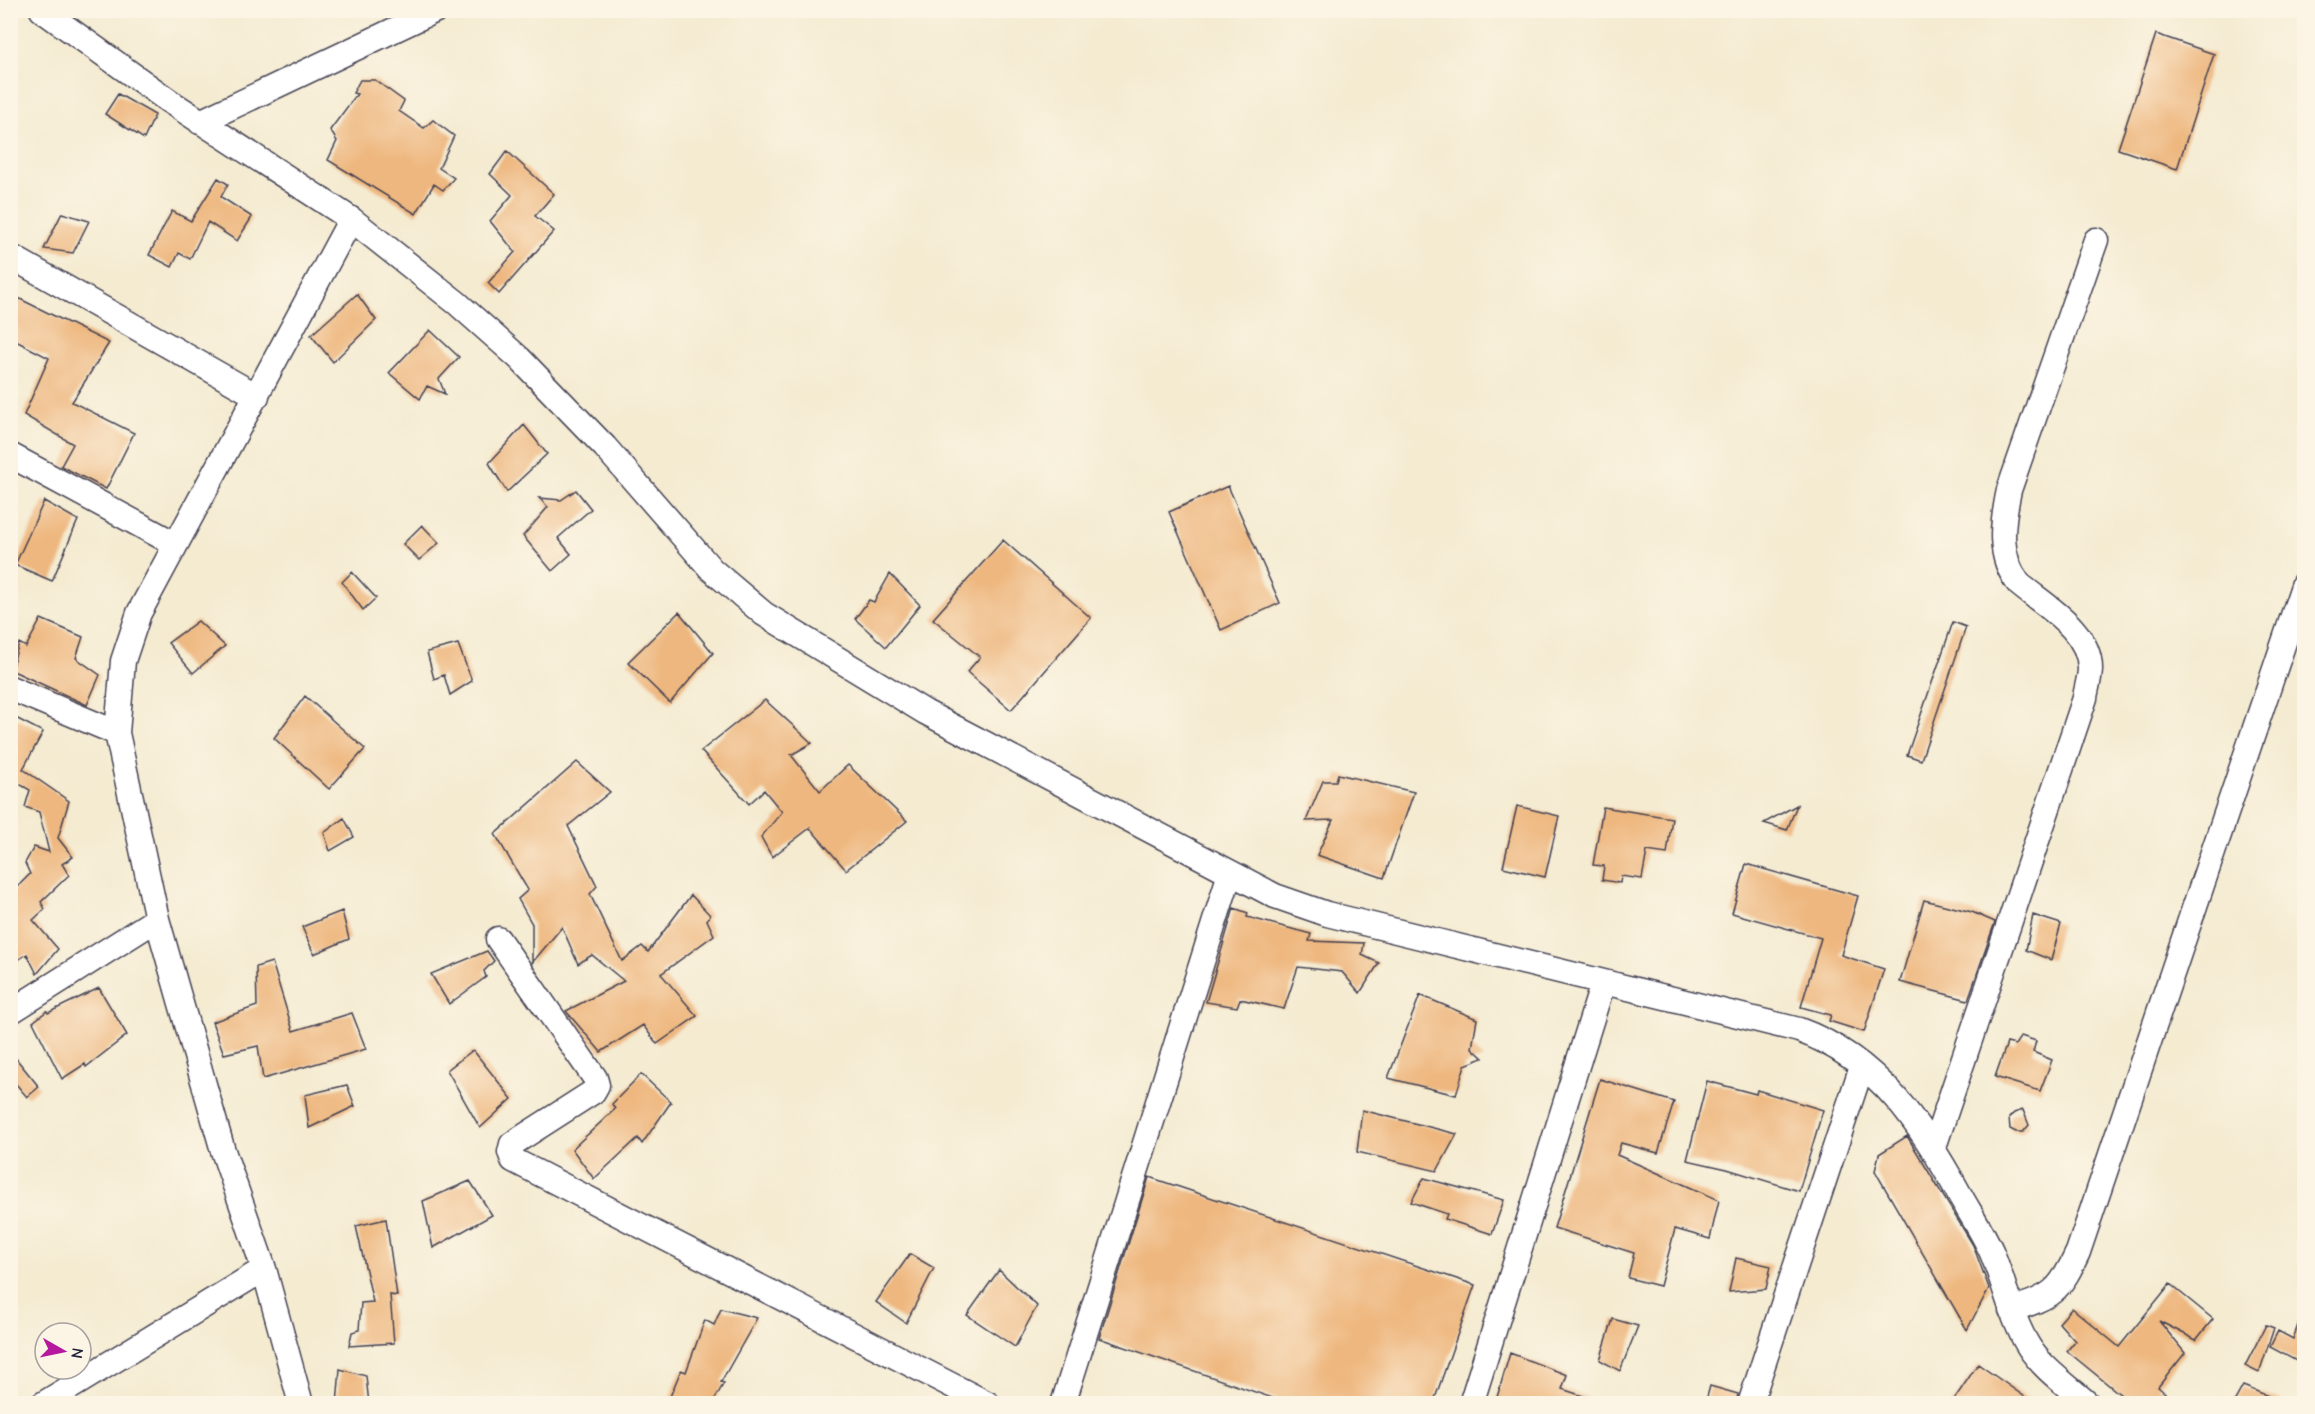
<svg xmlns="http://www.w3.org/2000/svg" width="2315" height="1414" font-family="'Comic Neue',sans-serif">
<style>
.building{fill:#eeb77f}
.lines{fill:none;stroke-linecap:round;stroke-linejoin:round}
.minor-casing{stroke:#424052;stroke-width:27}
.minor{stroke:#fff;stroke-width:24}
</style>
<rect width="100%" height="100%" fill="#fcf5e5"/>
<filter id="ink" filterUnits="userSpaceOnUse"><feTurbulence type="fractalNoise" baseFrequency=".0167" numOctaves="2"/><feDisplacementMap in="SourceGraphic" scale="12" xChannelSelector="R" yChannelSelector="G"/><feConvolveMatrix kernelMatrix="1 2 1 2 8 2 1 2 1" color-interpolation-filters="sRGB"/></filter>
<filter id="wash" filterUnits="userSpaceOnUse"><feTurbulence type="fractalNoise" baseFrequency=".008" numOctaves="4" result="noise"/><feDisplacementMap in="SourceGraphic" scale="24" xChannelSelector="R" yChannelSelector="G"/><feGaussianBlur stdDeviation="1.35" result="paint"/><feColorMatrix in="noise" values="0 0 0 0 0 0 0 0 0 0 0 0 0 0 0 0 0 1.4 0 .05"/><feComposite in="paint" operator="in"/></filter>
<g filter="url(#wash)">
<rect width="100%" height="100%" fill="#f4ebd1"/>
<g id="blocks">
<path class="building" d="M2156,34L2214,54L2177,169L2118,149Z
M360,80H375L404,101L399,111L424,128L433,120L454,136L439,168L454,178L443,190L434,184L416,214L328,160L337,141L330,130L357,94L353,93Z
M118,94L155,115L144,139L105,114Z
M507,151L554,194L535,216L554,231L499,294L488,283L515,252L490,221L512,195L490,174Z
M218,178L228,184L221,197L252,217L237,241L208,222L190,259L179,253L172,267L149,255L172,211L191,221Z
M62,213L89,221L73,253L44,249Z
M10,294L109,343L72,402L134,433L106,489L61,466L73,444L24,415L49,358L10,338Z
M357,294L376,320L333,362L311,335Z
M430,330L459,357L439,379L445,394L427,386L420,399L389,373Z
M524,425L547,454L507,492L489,463Z
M1228,486L1280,603L1221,630L1169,512Z
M576,490L591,509L558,538L571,554L552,571L523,536L548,507L539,498L561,500Z
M44,501L78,520L52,581L15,565Z
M422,525L439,543L419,560L403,544Z
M1003,540L1091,618L1011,710L967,672L980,657L933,619Z
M352,572L376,598L363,610L342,582Z
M890,574L920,605L886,647L855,619L869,600L874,602Z
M679,612L713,653L670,703L628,662Z
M41,619L83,637L76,658L100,675L87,705L11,670L19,643L26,647Z
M198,621L225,646L193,673L168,643Z
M1953,622L1966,627L1921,760L1907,755Z
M458,644L472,681L450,695L444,675L434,679L427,652Z
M305,696L365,749L329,789L274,738Z
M765,700L812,743L791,755L820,791L848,765L907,821L846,870L810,828L772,857L761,837L782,812L764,790L749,804L701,751Z
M10,715L43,732L23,769L69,801L58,838L73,857L62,864L69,875L41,902L45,909L33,920L58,949L37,974L27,954L10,965V894L30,874L25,863L34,847L49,852L39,812L25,807L30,790L16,782L10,792Z
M577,762L610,792L568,826L597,886L590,894L622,961L642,946L648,952L691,895L710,915L707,920L714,935L661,974L697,1016L657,1044L643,1025L601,1052L566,1011L624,981L592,955L578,964L562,927L532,963V924L518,899L528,890L495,834Z
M1338,774L1414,792L1384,878L1317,855L1333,820L1306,821L1323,781H1336Z
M1797,805L1787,830L1764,823Z
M1517,806L1559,816L1545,877L1503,867Z
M1603,807L1672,818L1667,854L1647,851L1642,879L1621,876L1620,883L1602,880L1604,866L1593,865Z
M344,818L354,837L330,851L324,833Z
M1746,864L1858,896L1841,955L1884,969L1864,1032L1829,1021L1831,1015L1801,1007L1821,938L1732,913Z
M1924,900L1972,912L1995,922L1968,1000L1900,982Z
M1234,908L1248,913L1247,917L1311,934L1309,941L1364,943L1362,955L1379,963L1360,993L1342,972L1298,967L1284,1009L1240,999L1237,1007L1206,1002Z
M342,911L349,939L314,954L302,927Z
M2033,915L2061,924L2051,960L2026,950Z
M487,951L494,961L484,971L486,977L449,1004L431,974Z
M272,962L293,1031L352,1013L366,1049L263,1079L258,1046L224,1054L212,1022L257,1006L256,967Z
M99,988L127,1035L86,1067L85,1064L62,1079L33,1022L47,1011L48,1013Z
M1420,995L1477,1019L1472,1048L1483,1058L1465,1065L1456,1095L1388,1078Z
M2021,1036L2036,1041L2033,1052L2052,1060L2040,1091L1995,1077L2007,1043L2015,1045Z
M473,1050L512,1099L480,1128L447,1070Z
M10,1051L39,1087L27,1097L10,1077Z
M641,1074L671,1102L642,1144L638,1138L594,1179L572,1149L615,1109L612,1104Z
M1600,1079L1674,1102L1658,1153L1621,1143L1617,1155L1719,1200L1710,1239L1675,1229L1660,1286L1628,1278L1634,1253L1554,1228Z
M1707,1081L1756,1094L1757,1090L1823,1110L1799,1191L1727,1169L1687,1160Z
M347,1085L355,1106L309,1128L305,1095Z
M1362,1110L1457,1134L1437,1171L1357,1152Z
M2023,1110L2029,1125L2023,1132H2016L2010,1129L2009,1118L2014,1113Z
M1907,1136L1973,1245L1989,1288L1967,1330L1875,1171L1879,1154Z
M1149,1177L1475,1285L1433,1404H1290L1099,1338Z
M1424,1178L1504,1200L1492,1234L1445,1219L1447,1214L1411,1202Z
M470,1181L492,1215L433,1248L423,1201Z
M386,1219L397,1296L390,1295L394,1343L349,1346L352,1332L359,1330L361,1303L373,1302L356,1226Z
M910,1254L934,1268L906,1323L876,1302Z
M1736,1258L1771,1266L1766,1289L1729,1292Z
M999,1270L1037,1306L1015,1347L967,1315Z
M2170,1284L2213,1319L2196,1340L2159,1321L2185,1353L2158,1387L2178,1404H2132L2067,1351L2075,1341L2059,1323L2072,1308L2119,1347Z
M721,1309L757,1318L721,1382L724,1383L712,1404H667L681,1370L686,1372L705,1320L714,1325Z
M2303,1311L2304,1312V1365L2270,1347L2278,1331L2293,1339Z
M1613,1319L1638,1326L1620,1371L1600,1360Z
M2266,1325L2274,1328L2259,1373L2245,1366Z
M1510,1353L1567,1375L1562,1389L1598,1401L1597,1404H1495Z
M1978,1364L2035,1404H1951Z
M340,1369L366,1376L369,1404H337Z
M1710,1386L1738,1394L1736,1404H1705Z
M2243,1386L2286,1403V1404H2233Z"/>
</g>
</g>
<g filter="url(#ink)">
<use href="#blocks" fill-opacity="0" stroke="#424052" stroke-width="1.5"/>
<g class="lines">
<defs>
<path id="minor" d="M42,10L169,101L351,219L457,303L519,358L605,447L712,570L764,614L925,712L1275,896L1327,914L1799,1030C1879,1059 1922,1126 1961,1197C1971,1215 1984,1234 1992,1253C2005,1284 2011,1318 2029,1347C2043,1369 2068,1386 2088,1404
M200,122L436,10
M10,256L257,396
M10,455L175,544
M10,688L117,733
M498,939L595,1078L597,1085L593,1092L512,1144L510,1152L513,1160L988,1404
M10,1012L157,919
M1934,1147L2085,698C2086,689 2090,678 2090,669C2090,630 2045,606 2019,584C1997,556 2002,523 2009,490L2096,240
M2011,1310C2052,1296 2059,1293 2078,1252L2304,583
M43,1404L264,1269
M301,1404L264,1269L223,1151L157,919L117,733L123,661L139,613L351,219
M1063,1404L1230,873
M1471,1404L1603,983
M1750,1404L1862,1066"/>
</defs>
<use href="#minor" class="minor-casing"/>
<use href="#minor" class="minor"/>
</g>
</g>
<rect width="2315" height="1414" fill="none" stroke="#fcf5e5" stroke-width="36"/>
<g transform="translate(63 1351) rotate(99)"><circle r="28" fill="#fcf5e5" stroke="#a5a1a1" stroke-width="1.5"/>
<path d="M0-4.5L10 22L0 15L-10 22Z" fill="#b5179e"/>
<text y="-9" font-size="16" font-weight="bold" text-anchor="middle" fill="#22223b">N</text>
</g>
</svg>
